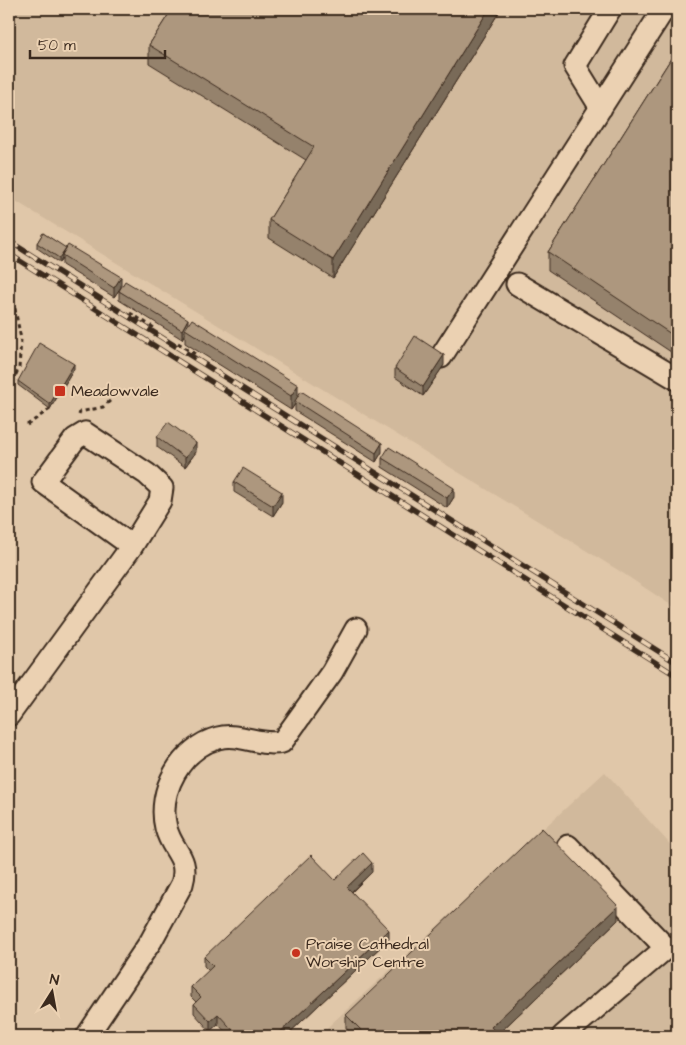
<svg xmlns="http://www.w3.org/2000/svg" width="686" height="1045" font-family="'Architects Daughter',sans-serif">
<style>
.built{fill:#d1b99c}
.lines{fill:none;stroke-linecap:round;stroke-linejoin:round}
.minor-casing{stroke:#3b2a1e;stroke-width:25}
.path{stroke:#3b2a1e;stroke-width:3;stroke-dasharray:4 4;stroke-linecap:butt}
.minor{stroke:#ebd1b2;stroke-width:21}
.rail-casing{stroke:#3b2a1e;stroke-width:5.5}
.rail{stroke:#ebd1b2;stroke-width:4;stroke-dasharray:11;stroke-linecap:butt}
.wall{fill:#95826c;stroke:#3b2a1e}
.shaded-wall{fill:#796a58;stroke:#3b2a1e}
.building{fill:#ad977e;stroke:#3b2a1e}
.poi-dot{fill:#c8321e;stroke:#ebd1b2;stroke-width:2}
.labels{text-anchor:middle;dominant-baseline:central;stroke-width:4;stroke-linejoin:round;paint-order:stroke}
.poi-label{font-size:16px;fill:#3b2a1e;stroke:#ebd1b2;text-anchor:start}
</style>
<rect width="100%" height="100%" fill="#e0c7a9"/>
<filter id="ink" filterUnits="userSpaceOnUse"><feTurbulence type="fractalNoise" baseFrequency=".02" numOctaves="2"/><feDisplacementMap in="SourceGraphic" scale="10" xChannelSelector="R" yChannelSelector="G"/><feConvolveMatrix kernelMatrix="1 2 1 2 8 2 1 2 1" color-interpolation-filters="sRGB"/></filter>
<g filter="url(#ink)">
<path class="built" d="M9,9H677V609L618,570L9,197Z
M605,772L677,852V1036H318Z"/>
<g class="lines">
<defs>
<path id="minor" d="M601,108L575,66L610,9
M517,284L677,379
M441,357L664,9
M9,715L132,546L160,501L162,488L147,474L85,433L75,439L43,482L132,546
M87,1036L151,941L182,884C190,857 172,852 166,828C157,791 181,748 218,738C240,732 260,747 282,742L332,672L356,629
M563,1036L666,948L568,846"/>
</defs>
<use href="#minor" class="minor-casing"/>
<path class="path" d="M9,303L15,309L21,339L19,368L10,387L9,399
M130,313L156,329
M178,343L197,355
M79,415L80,412L103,407L111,400
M27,425L50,409"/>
<use href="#minor" class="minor"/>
<defs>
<path id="rail" d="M9,241L677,663
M9,254L677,676"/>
</defs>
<use href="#rail" class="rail-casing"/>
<use href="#rail" class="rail"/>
</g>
<path class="wall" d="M172,9H501L333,278L269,238V220L306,160L149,63V45Z
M677,49V356L548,270V252Z
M43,233L121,287L114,297L62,265V259L59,263L37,248V243Z
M119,291L188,325L382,452L376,462L295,411V404L291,410L185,343V333L182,339L119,300Z
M444,365L423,396L395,377V368Z
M74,369L50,409L18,385V381Z
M157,437L196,452L185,467L157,447Z
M382,458L454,497L447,508L382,467Z
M234,482L282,502L273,516L234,492Z
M372,872L352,892L389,939L286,1036H229L218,1024L210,1031L194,1013V1004L196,1002L191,997V987L209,971L204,966V957L335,880Z
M618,920L497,1035L499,1036H354L346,1028V1015Z"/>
<path class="shaded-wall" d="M489,9H501L333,278V260Z
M66,248L62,255V259L59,263V258Z
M121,277V287L114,297V288Z
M188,319V329H185V333L182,339V330Z
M444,355V365L423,396V387Z
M74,364V369L50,409V404Z
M298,385V399L295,401V404L291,410V396Z
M196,443V452L185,467V458Z
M382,443V452L376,462V453Z
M454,488V497L447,508V498Z
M282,492V502L273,516V506Z
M372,863V872L347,896V887Z
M618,906V920L496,1036L491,1027Z
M389,930V939L286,1036H276Z
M218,1014V1024L210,1031V1021Z"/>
<path class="building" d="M172,9H489L333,260L269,220L314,147L149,45Z
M677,49V338L548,252Z
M43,233L66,248L59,258L37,243Z
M68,245L121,277L114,288L62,255Z
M125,281L188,319L182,330L119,291Z
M192,319L298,385L291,396L185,329Z
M415,336L444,355L423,387L395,368Z
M39,343L74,364L50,404L18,381Z
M301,391L382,443L376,453L295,401Z
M168,422L196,443L185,458L157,437Z
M389,447L454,488L447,498L382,458Z
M243,468L282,492L273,506L234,482Z
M542,828L618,906L491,1027L499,1036H367L346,1015Z
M363,853L372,863L347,887L389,930L276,1036H238L218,1014L210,1021L194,1004L201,997L191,987L213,966L204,957L311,855L335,880Z"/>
</g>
<g class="poi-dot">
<rect x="54" y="385" width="12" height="12" rx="2.5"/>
<circle cx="296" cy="953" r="5"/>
</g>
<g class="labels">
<g class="poi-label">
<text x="71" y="391">Meadowvale</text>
<text x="306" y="944">Praise Cathedral<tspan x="306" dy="18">Worship Centre</tspan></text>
</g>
</g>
<rect width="686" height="1045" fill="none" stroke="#ebd1b2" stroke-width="30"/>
<rect x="15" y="15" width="656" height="1015" fill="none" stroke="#3b2a1e" stroke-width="2" filter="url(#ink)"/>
<g transform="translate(52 992) rotate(11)" stroke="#ebd1b2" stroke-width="4" paint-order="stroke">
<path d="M0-4L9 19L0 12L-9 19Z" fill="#3b2a1e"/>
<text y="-8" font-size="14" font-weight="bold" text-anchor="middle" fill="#3b2a1e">N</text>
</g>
<path d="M30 50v8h135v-8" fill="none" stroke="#3b2a1e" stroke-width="2.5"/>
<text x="38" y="50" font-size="15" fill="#3b2a1e" stroke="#ebd1b2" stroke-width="4" paint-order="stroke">50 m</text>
</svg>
